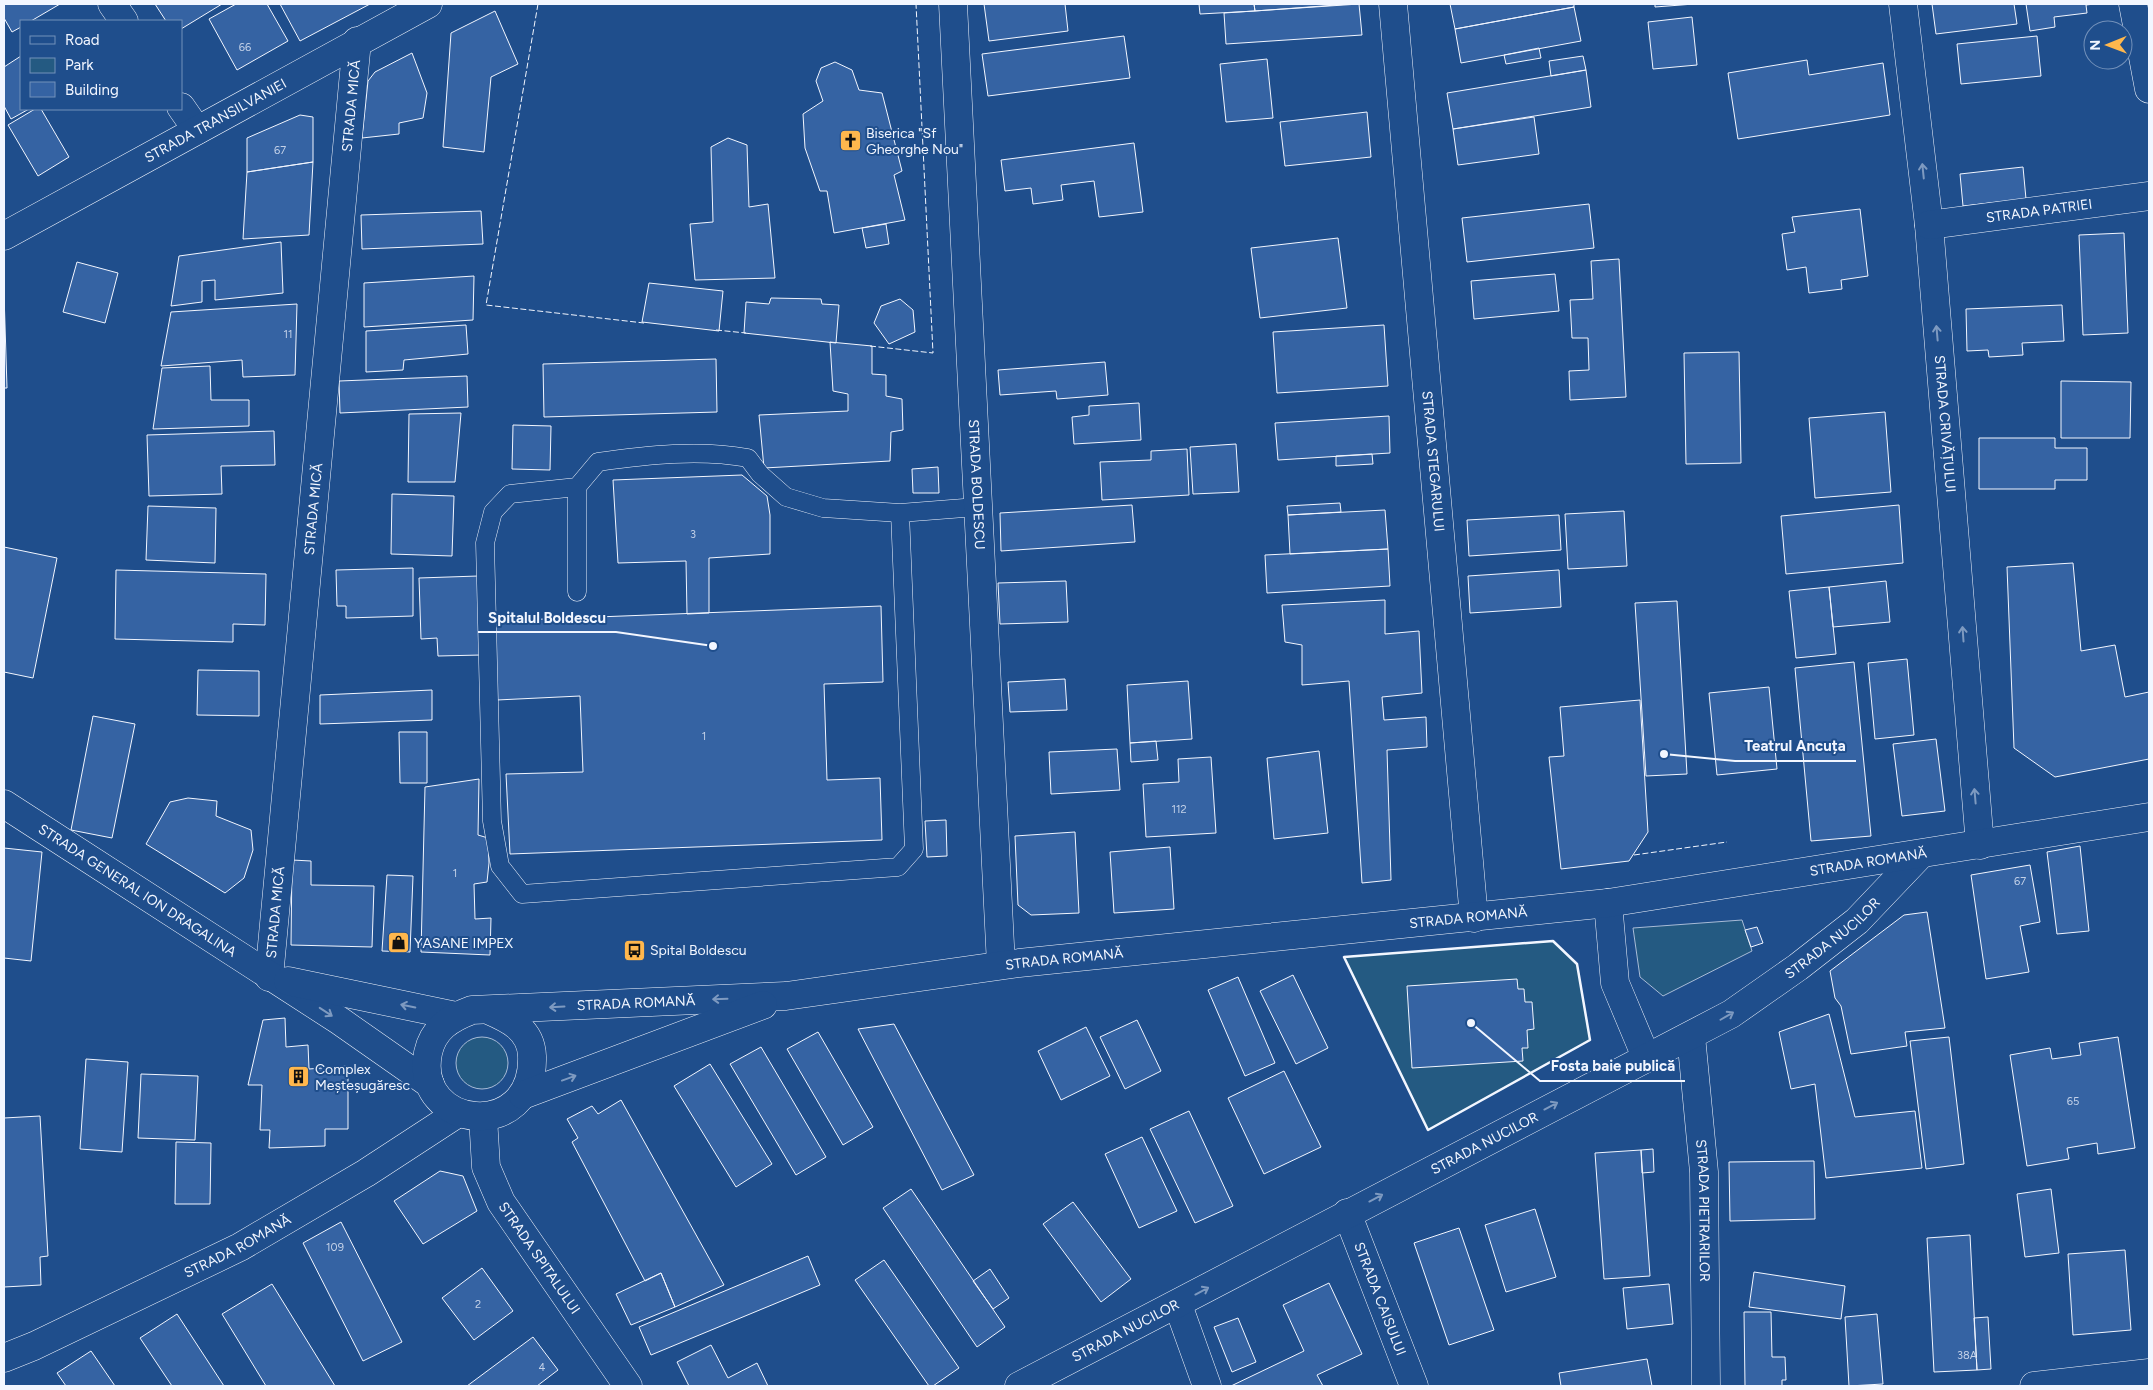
<svg xmlns="http://www.w3.org/2000/svg" width="2153" height="1390" font-family="Figtree,sans-serif">
<style>
.green{fill:#245a82;stroke:#a8bbd7}
.building{fill:#3563a3;stroke:#f2f6ff}
.lines{fill:none;stroke-linecap:round;stroke-linejoin:round}
.lane-casing{stroke:#f2f6ff;stroke-width:19}
.street-casing{stroke:#f2f6ff;stroke-width:29}
.secondary-casing{stroke:#f2f6ff;stroke-width:29}
.lane{stroke:#1f4e8c;stroke-width:18}
.street{stroke:#1f4e8c;stroke-width:28}
.secondary{stroke:#1f4e8c;stroke-width:28}
.fence{stroke:#f2f6ff;stroke-width:1;stroke-dasharray:6 2.5;stroke-linecap:butt}
.wall{stroke:#f2f6ff;stroke-width:2.5}
.oneway{stroke:#7e9ac0}
.labels{text-anchor:middle;dominant-baseline:central;stroke-width:4;stroke-linejoin:round;paint-order:stroke}
.number-label{font-size:11px;fill:#c3d1e8}
.street-label{font-size:14px;fill:#f2f6ff;stroke:#1f4e8c}
.poi-label{font-size:14px;fill:#f2f6ff;stroke:#1f4e8c;text-anchor:start}
.leader{fill:none;stroke:#f2f6ff;stroke-width:2}
.callout-dot{fill:#f2f6ff;stroke:#1f4e8c;stroke-width:2}
.callout-label{font-size:15px;text-anchor:middle;font-weight:bold;fill:#f2f6ff;stroke:#1f4e8c;stroke-width:4;stroke-linejoin:round;paint-order:stroke}
</style>
<rect width="100%" height="100%" fill="#1f4e8c"/>
<path class="green" d="M1742,920L1752,951L1663,996L1640,977L1633,928Z
M1553,941L1577,964L1590,1040L1428,1130L1344,957Z
M456 1063a26 26 0 1 1 52 0a26 26 0 1 1-52 0Z"/>
<path class="building" d="M4,4H60L31,21H21V27L12,32L4,18Z
M155,4H222L181,29V21H166Z
M236,4H267L288,41L237,70L209,19Z
M280,4H370L300,41Z
M984,4H1065L1068,31L989,41Z
M1199,4H1254L1255,11L1200,14Z
M1254,4H1350L1255,11Z
M1359,4L1362,35L1226,44L1224,13Z
M1450,4H1574V7L1455,29Z
M1655,4H1694L1655,7Z
M1932,4H2014L2017,24L1936,34Z
M2026,4H2094L2086,5L2087,13L2054,17L2055,27L2030,31Z
M1574,7L1581,41L1461,63L1455,29Z
M495,11L518,64L491,77L484,152L443,147L451,33Z
M1692,17L1697,65L1653,69L1648,22Z
M1124,36L1130,78L988,96L982,54Z
M2037,36L2041,76L1961,84L1957,44Z
M1539,48L1541,58L1506,64L1504,55Z
M412,53L427,93L423,118L399,123V134L362,138L368,81L375,72Z
M21,56V109H29L11,119L4,106V67Z
M1583,56L1586,70L1551,76L1549,61Z
M1267,59L1273,118L1226,122L1220,64Z
M1807,60L1809,75L1883,63L1890,115L1738,139L1728,73Z
M835,62L852,70L859,90L882,93L902,171L894,175L905,220L834,233L827,191H820L805,148L803,114L823,101L816,81L821,68Z
M1586,70L1591,107L1453,129L1447,93Z
M35,109H41L69,157L38,176L8,125Z
M1367,112L1371,157L1285,166L1280,122Z
M300,115L313,117V162L247,172V138Z
M1534,117L1539,154L1458,165L1453,129Z
M728,138L747,145L749,207L768,204L775,278L695,280L690,224L713,222L711,147Z
M1134,143L1143,212L1099,217L1094,181L1061,185L1063,200L1033,204L1031,188L1005,191L1001,160Z
M313,162L309,235L243,239L247,172Z
M2023,167L2026,199L1963,206L1960,174Z
M1589,204L1594,248L1467,262L1462,218Z
M1860,209L1868,276L1841,280L1842,289L1809,293L1806,267L1787,270L1782,234L1795,232L1792,217Z
M481,211L483,244L362,249L361,215Z
M886,224L889,244L866,248L862,228Z
M2124,233L2128,333L2083,335L2079,235Z
M1338,238L1347,308L1260,318L1251,248Z
M281,242L283,293L215,300V280L202,281V302L171,306L179,256Z
M1619,259L1626,397L1570,400L1569,371L1589,370L1588,338H1572L1570,300L1593,299L1591,261Z
M77,262L118,273L105,323L63,312Z
M1555,274L1559,311L1474,319L1471,281Z
M474,276L473,320L364,327V283Z
M649,283L723,291L719,331L642,322Z
M4,294L7,388H4Z
M771,298L821,299L822,304L839,305L836,343L744,333L746,302L769,304Z
M900,299L913,310L915,332L889,344L874,323L881,306Z
M297,304L295,375L243,377L242,360L161,366L171,312Z
M2062,305L2064,341L2022,343L2023,355L1989,357L1988,350L1967,351L1966,309Z
M466,325L468,354L404,360L403,370L366,372V331Z
M1384,325L1388,386L1277,393L1273,332Z
M830,342L872,346V374L886,375V396L902,399L903,430L891,432L890,461L764,468L759,415L848,411V394L833,391Z
M1739,352L1741,463L1686,464L1684,353Z
M716,359L717,412L544,417L543,364Z
M1105,362L1108,395L1057,399L1056,391L1000,395L998,370Z
M210,366L211,400H249V426L153,429L162,368Z
M467,376L468,407L340,413L339,381Z
M2061,381L2131,382L2130,438H2061Z
M1139,403L1141,440L1074,444L1072,417L1089,415V406Z
M1885,412L1891,492L1815,498L1809,418Z
M461,413L455,482H408L409,414Z
M1389,416L1390,453L1278,460L1275,423Z
M513,425L551,426L550,470L512,469Z
M274,431L275,465L221,466L222,494L149,496L147,435Z
M1979,438H2055V448H2087V480H2055V489H1979Z
M1236,444L1239,492L1193,494L1190,447Z
M1187,449L1189,495L1102,500L1100,462L1151,460V451Z
M1372,454L1373,464L1336,466V456Z
M938,467L939,493H913L912,469Z
M742,475L767,496L770,515V554L709,558V613L687,614L686,561L618,563L613,480Z
M392,494L454,496L452,556L391,554Z
M1340,503L1341,512L1288,515L1287,506Z
M1132,505L1135,542L1001,551L1000,513Z
M1899,505L1903,563L1786,574L1781,516Z
M148,506L216,508L215,563L146,560Z
M1385,510L1388,549L1290,554L1288,515Z
M1624,511L1627,566L1568,569L1565,514Z
M1559,515L1561,550L1469,556L1467,520Z
M4,547L57,558L33,678L4,672Z
M1388,549L1390,586L1267,593L1265,555Z
M2073,563L2081,651L2115,645L2125,697L2149,692V759L2055,777L2014,748L2007,567Z
M413,568V616L346,618V606H337L336,570Z
M116,570L266,574L265,625L233,624V642L115,639Z
M1559,570L1561,607L1470,613L1468,576Z
M478,576L481,655L438,656L437,638L421,639L419,578Z
M1066,581L1068,622L1000,624L998,583Z
M1886,581L1890,622L1833,627L1829,587Z
M1829,587L1836,654L1796,658L1789,591Z
M1385,600V634L1419,631L1422,693L1382,697L1384,720L1426,717L1427,747L1387,750L1391,880L1362,883L1349,681L1302,685V645L1285,642L1282,605Z
M1677,601L1687,774L1646,776L1635,603Z
M881,606L883,682L824,684L827,780L880,778L882,840L510,854L506,774L583,772L580,696L497,700L494,621Z
M1907,659L1914,735L1875,739L1868,663Z
M1854,662L1871,836L1811,841L1795,668Z
M198,670L259,671V716L197,715Z
M1065,679L1067,710L1010,712L1008,682Z
M1188,681L1192,739L1130,743L1127,685Z
M1769,687L1777,769L1717,775L1709,693Z
M432,690V720L320,724V695Z
M1640,700L1648,832L1629,861L1561,869L1549,757L1564,756L1560,707Z
M93,716L135,724L112,838L71,830Z
M399,732H427V783H400Z
M1936,739L1945,811L1902,816L1893,744Z
M1156,741L1158,760L1131,762L1130,743Z
M1117,749L1120,790L1051,794L1049,752Z
M1319,751L1328,833L1274,839L1267,758Z
M1211,757L1216,833L1146,837L1143,784L1179,782L1178,759Z
M479,779L478,835L488,838L489,863L487,882L474,884L475,919L491,918L490,955L421,952L425,787Z
M188,798L217,801L216,816L251,830L253,850L244,878L225,893L146,844L170,802Z
M946,820L947,856L927,857L925,821Z
M1075,832L1079,913L1031,915L1018,905L1015,836Z
M2080,846L2089,931L2057,934L2047,852Z
M1170,847L1174,909L1114,913L1110,852Z
M4,848L42,852L31,961L4,958Z
M292,860L311,861V885L374,886L372,947L291,945Z
M2030,865L2040,922L2020,926L2029,972L1986,979L1971,875Z
M387,875L413,876L410,952L382,951Z
M1927,912L1945,1028L1905,1032L1907,1046L1851,1054L1841,1006L1835,998L1830,971L1904,915Z
M1757,927L1763,943L1751,947L1745,930Z
M1293,975L1328,1048L1296,1064L1260,991Z
M1238,977L1275,1063L1245,1076L1208,990Z
M1517,979L1518,989H1524L1525,1002H1532L1534,1029L1527,1030L1528,1048H1522L1523,1061L1412,1068L1407,986Z
M1829,1014L1855,1117L1915,1111L1922,1168L1826,1178L1815,1084L1791,1089L1779,1032Z
M285,1018L286,1047L308,1045L309,1069L348,1066V1129H325V1146L269,1148L270,1130H260L262,1085H248L263,1020Z
M1137,1020L1161,1071L1125,1089L1100,1037Z
M894,1024L974,1175L942,1190L858,1029Z
M1086,1027L1110,1076L1061,1100L1038,1051Z
M818,1032L873,1127L843,1145L787,1049Z
M1949,1037L1964,1164L1926,1169L1910,1041Z
M2118,1037L2135,1148L2098,1154L2097,1143L2067,1148L2069,1159L2027,1166L2010,1055L2050,1048L2052,1059L2081,1055L2079,1043Z
M761,1047L826,1157L796,1175L730,1064Z
M86,1059L128,1062L122,1152L80,1149Z
M710,1064L772,1164L736,1187L674,1086Z
M1284,1071L1321,1147L1264,1174L1228,1098Z
M141,1074L198,1076L195,1140L138,1138Z
M621,1100L724,1285L675,1307L661,1273L645,1281L572,1142L578,1138L567,1119L592,1106L598,1114Z
M1189,1111L1233,1206L1195,1223L1150,1129Z
M40,1116L48,1256L40,1257L41,1285L4,1287V1118Z
M1142,1137L1177,1211L1139,1228L1105,1154Z
M176,1142L211,1143L210,1204H175Z
M1653,1149L1654,1172L1642,1173L1641,1150Z
M1641,1150L1650,1276L1604,1279L1595,1153Z
M1814,1161L1815,1219L1730,1221L1729,1162Z
M440,1171L463,1176L477,1211L423,1244L394,1201Z
M911,1189L1005,1327L977,1347L883,1208Z
M2051,1189L2059,1253L2025,1257L2017,1194Z
M1073,1202L1131,1279L1101,1302L1043,1224Z
M1535,1209L1556,1277L1506,1292L1485,1225Z
M341,1222L402,1342L363,1361L303,1243Z
M1459,1228L1494,1330L1449,1345L1414,1243Z
M1970,1235L1977,1370L1934,1372L1927,1238Z
M2125,1250L2131,1330L2073,1335L2068,1254Z
M808,1256L820,1285L651,1355L639,1327Z
M884,1260L959,1368L933,1386H929L855,1280Z
M482,1268L513,1311L474,1340L442,1298Z
M990,1269L1009,1298L993,1309L973,1281Z
M1754,1272L1845,1286L1841,1319L1749,1307Z
M661,1273L675,1307L631,1325L616,1294Z
M1329,1283L1362,1354L1317,1375L1323,1386H1231L1304,1351L1283,1305Z
M272,1284L335,1386H266L222,1314Z
M1669,1284L1673,1324L1627,1329L1623,1288Z
M1744,1312H1771L1772,1357H1785L1786,1380H1782V1386H1745Z
M177,1314L224,1386H172L140,1338Z
M1877,1314L1883,1384L1849,1386L1845,1317Z
M1988,1317L1991,1369L1977,1370L1974,1318Z
M1238,1318L1256,1362L1232,1372L1214,1327Z
M533,1337L558,1370L537,1386H467Z
M711,1345L728,1378L757,1363L768,1386H689L677,1362Z
M91,1351L115,1386H66L57,1373Z
M1647,1359L1652,1386H1561L1559,1373Z"/>
<g class="lines">
<defs>
<path id="lane" d="M577,487V592
M900,513L914,849L898,867L522,894L500,866L492,821L485,543L493,512L510,494L577,487L598,462C647,455 699,449 748,458L760,474L786,497L823,508L900,513L977,507"/>
<g id="street">
<path d="M112,4L124,21"/>
<path id="s1" d="M953,4L1001,965"/>
<path id="s2" d="M1393,4L1474,918"/>
<path id="s3" d="M1903,4L1929,225L1980,845"/>
<path d="M2133,4L2149,89"/>
<path d="M181,107L197,130"/>
<path id="s4" d="M1929,225L2149,196"/>
<path d="M1608,903L1615,983L1646,1057"/>
<path id="s5" d="M269,977L357,41"/>
<path id="s6" d="M1691,1036L1704,1172L1706,1386"/>
<path id="s7" d="M483,1117L486,1167L501,1202L628,1386"/>
<path id="s8" d="M1347,1213L1414,1386"/>
<path d="M1178,1305L1207,1386"/>
<path id="s9" d="M4,1358L34,1346L240,1247L366,1173L458,1113"/>
<path id="s10" d="M1019,1386L1731,1014L1798,967L1857,921L1919,856"/>
<path d="M2034,1386L2149,1373"/>
</g>
<g id="secondary">
<path id="s11" d="M4,236L428,4"/>
<path id="s12" d="M4,804L340,1021L430,1084"/>
<path d="M288,981L456,1016"/>
<path id="s13" d="M488,1010C509,1019 531,1029 532,1056C535,1143 413,1130 428,1053C433,1029 450,1018 472,1010L786,996L1019,963L1608,903L2149,817"/>
<path d="M523,1095L763,1005"/>
</g>
</defs>
<use href="#lane" class="lane-casing"/>
<use href="#street" class="street-casing"/>
<use href="#secondary" class="secondary-casing"/>
<use href="#lane" class="lane"/>
<use href="#street" class="street"/>
<use href="#secondary" class="secondary"/>
<path class="fence" d="M538,4L486,305L644,323
M716,330L746,333
M870,346L933,353L916,4
M1634,855L1727,842"/>
<path class="wall" d="M1553,941L1577,964L1590,1040L1428,1130L1344,957Z"/>
</g>
<defs><path id="oneway-shaft" d="M-6 0H5M1.5-3L5.5 0L1.5 3" fill="none" stroke-width="1.6" stroke-linecap="round" stroke-linejoin="round" transform="scale(1.25)"/></defs>
<g class="oneway">
<use href="#oneway-shaft" transform="translate(1923 171) rotate(-96)"/>
<use href="#oneway-shaft" transform="translate(1937 333) rotate(-95)"/>
<use href="#oneway-shaft" transform="translate(1963 634) rotate(-94)"/>
<use href="#oneway-shaft" transform="translate(1975 796) rotate(-95)"/>
<use href="#oneway-shaft" transform="translate(720 999) rotate(178)"/>
<use href="#oneway-shaft" transform="translate(408 1006) rotate(-168)"/>
<use href="#oneway-shaft" transform="translate(557 1007) rotate(177)"/>
<use href="#oneway-shaft" transform="translate(326 1012) rotate(33)"/>
<use href="#oneway-shaft" transform="translate(1727 1016) rotate(-30)"/>
<use href="#oneway-shaft" transform="translate(569 1078) rotate(-20)"/>
<use href="#oneway-shaft" transform="translate(1551 1106) rotate(-28)"/>
<use href="#oneway-shaft" transform="translate(1376 1198) rotate(-28)"/>
<use href="#oneway-shaft" transform="translate(1202 1291) rotate(-28)"/>
</g>
<defs>
<symbol id="church-square" viewBox="-11 -11 22 22"><rect x="-9" y="-9" width="18" height="18" rx="4" fill="#ffb74d" stroke="#1f4e8c"/><path d="M-1.2-6h2.4v3.5h3.3v2.4h-3.3V6h-2.4V-.1h-3.3v-2.4h3.3Z" fill="#111"/></symbol>
<symbol id="shop-square" viewBox="-11 -11 22 22"><rect x="-9" y="-9" width="18" height="18" rx="4" fill="#ffb74d" stroke="#1f4e8c"/><path d="M-5-2.5h2.3a2.7 3.5 0 0 1 5.4 0H5L5.5 6h-11ZM-1.5-2.5h3a1.5 2.3 0 0 0-3 0Z" fill="#111"/></symbol>
<symbol id="bus-square" viewBox="-11 -11 22 22"><rect x="-9" y="-9" width="18" height="18" rx="4" fill="#ffb74d" stroke="#1f4e8c"/><path d="M-5-6H5V4H4V6H2V4H-2V6H-4V4H-5ZM-3.5-4V0h7V-4ZM-3.5 1.2v1.5H-2V1.2ZM2 1.2v1.5H3.5V1.2Z" fill="#111"/></symbol>
<symbol id="building-square" viewBox="-11 -11 22 22"><rect x="-9" y="-9" width="18" height="18" rx="4" fill="#ffb74d" stroke="#1f4e8c"/><path d="M-4-6H4V6H1V3H-1V6H-4ZM-2.5-4.3h1.7v1.8h-1.7ZM.8-4.3h1.7v1.8H.8ZM-2.5-1h1.7V.8h-1.7ZM.8-1h1.7V.8H.8Z" fill="#111"/></symbol>
</defs>
<g fill-rule="evenodd">
<use href="#church-square" x="838" y="128" width="25" height="25"/>
<use href="#shop-square" x="386" y="930" width="25" height="25"/>
<use href="#bus-square" x="622" y="938" width="25" height="25"/>
<use href="#building-square" x="286" y="1064" width="25" height="25"/>
</g>
<g class="labels">
<g class="number-label">
<text x="245" y="47">66</text>
<text x="280" y="150">67</text>
<text x="288" y="334">11</text>
<text x="693" y="534">3</text>
<text x="704" y="736">1</text>
<text x="1179" y="809">112</text>
<text x="455" y="873">1</text>
<text x="2020" y="881">67</text>
<text x="2073" y="1101">65</text>
<text x="335" y="1247">109</text>
<text x="478" y="1304">2</text>
<text x="1967" y="1355">38A</text>
<text x="542" y="1367">4</text>
</g>
<g class="street-label">
<text stroke="none"><textPath href="#s5" startOffset="875">STRADA MICĂ</textPath></text>
<text stroke="none"><textPath href="#s11" startOffset="241">STRADA TRANSILVANIEI</textPath></text>
<text stroke="none"><textPath href="#s4" startOffset="111">STRADA PATRIEI</textPath></text>
<text stroke="none"><textPath href="#s3" startOffset="422">STRADA CRIVĂȚULUI</textPath></text>
<text stroke="none"><textPath href="#s2" startOffset="459">STRADA STEGARULUI</textPath></text>
<text stroke="none"><textPath href="#s1" startOffset="481">STRADA BOLDESCU</textPath></text>
<text stroke="none"><textPath href="#s5" startOffset="470">STRADA MICĂ</textPath></text>
<text stroke="none"><textPath href="#s13" startOffset="1722">STRADA ROMANĂ</textPath></text>
<text stroke="none"><textPath href="#s12" startOffset="159">STRADA GENERAL ION DRAGALINA</textPath></text>
<text stroke="none"><textPath href="#s5" startOffset="65">STRADA MICĂ</textPath></text>
<text stroke="none"><textPath href="#s13" startOffset="1318">STRADA ROMANĂ</textPath></text>
<text stroke="none"><textPath href="#s10" startOffset="930">STRADA NUCILOR</textPath></text>
<text stroke="none"><textPath href="#s13" startOffset="912">STRADA ROMANĂ</textPath></text>
<text stroke="none"><textPath href="#s13" startOffset="481">STRADA ROMANĂ</textPath></text>
<text stroke="none"><textPath href="#s10" startOffset="525">STRADA NUCILOR</textPath></text>
<text stroke="none"><textPath href="#s6" startOffset="175">STRADA PIETRARILOR</textPath></text>
<text stroke="none"><textPath href="#s9" startOffset="259">STRADA ROMANĂ</textPath></text>
<text stroke="none"><textPath href="#s7" startOffset="156">STRADA SPITALULUI</textPath></text>
<text stroke="none"><textPath href="#s8" startOffset="92">STRADA CAISULUI</textPath></text>
<text stroke="none"><textPath href="#s10" startOffset="120">STRADA NUCILOR</textPath></text>
</g>
<g class="poi-label">
<text x="866" y="133">Biserica "Sf<tspan x="866" dy="16">Gheorghe Nou"</tspan></text>
<text x="414" y="943">YASANE IMPEX</text>
<text x="650" y="950">Spital Boldescu</text>
<text x="315" y="1069">Complex<tspan x="315" dy="16">Meșteșugăresc</tspan></text>
</g>
</g>
<path class="leader" d="M713 646L616 632H478M1664 754L1735 761H1856M1471 1023L1540 1081H1685"/>
<g class="callout-dot">
<circle cx="713" cy="646" r="5"/>
<circle cx="1664" cy="754" r="5"/>
<circle cx="1471" cy="1023" r="5"/>
</g>
<g class="callout-label">
<text x="547" y="623">Spitalul Boldescu</text>
<text x="1795" y="751">Teatrul Ancuța</text>
<text x="1613" y="1071">Fosta baie publică</text>
</g>
<rect width="2153" height="1390" fill="none" stroke="#f2f6ff" stroke-width="10"/>
<rect x="20" y="20" width="162" height="90" fill="#1f4e8c" stroke="#7391ba"/>
<rect x="30" y="36" width="25" height="8" fill="#1f4e8c" stroke="#7391ba"/>
<text x="65" y="45" font-size="15" fill="#f2f6ff">Road</text>
<rect x="30" y="58" width="25" height="15" fill="#245a82" stroke="#7391ba"/>
<text x="65" y="70" font-size="15" fill="#f2f6ff">Park</text>
<rect x="30" y="82" width="25" height="15" fill="#3563a3" stroke="#7391ba"/>
<text x="65" y="95" font-size="15" fill="#f2f6ff">Building</text>
<g transform="translate(2108 45) rotate(269)"><circle r="24" fill="#1f4e8c" stroke="#7391ba"/>
<path d="M0-4L9 19L0 12L-9 19Z" fill="#ffb74d"/>
<text y="-8" font-size="14" font-weight="bold" text-anchor="middle" fill="#f2f6ff">N</text>
</g>
</svg>
